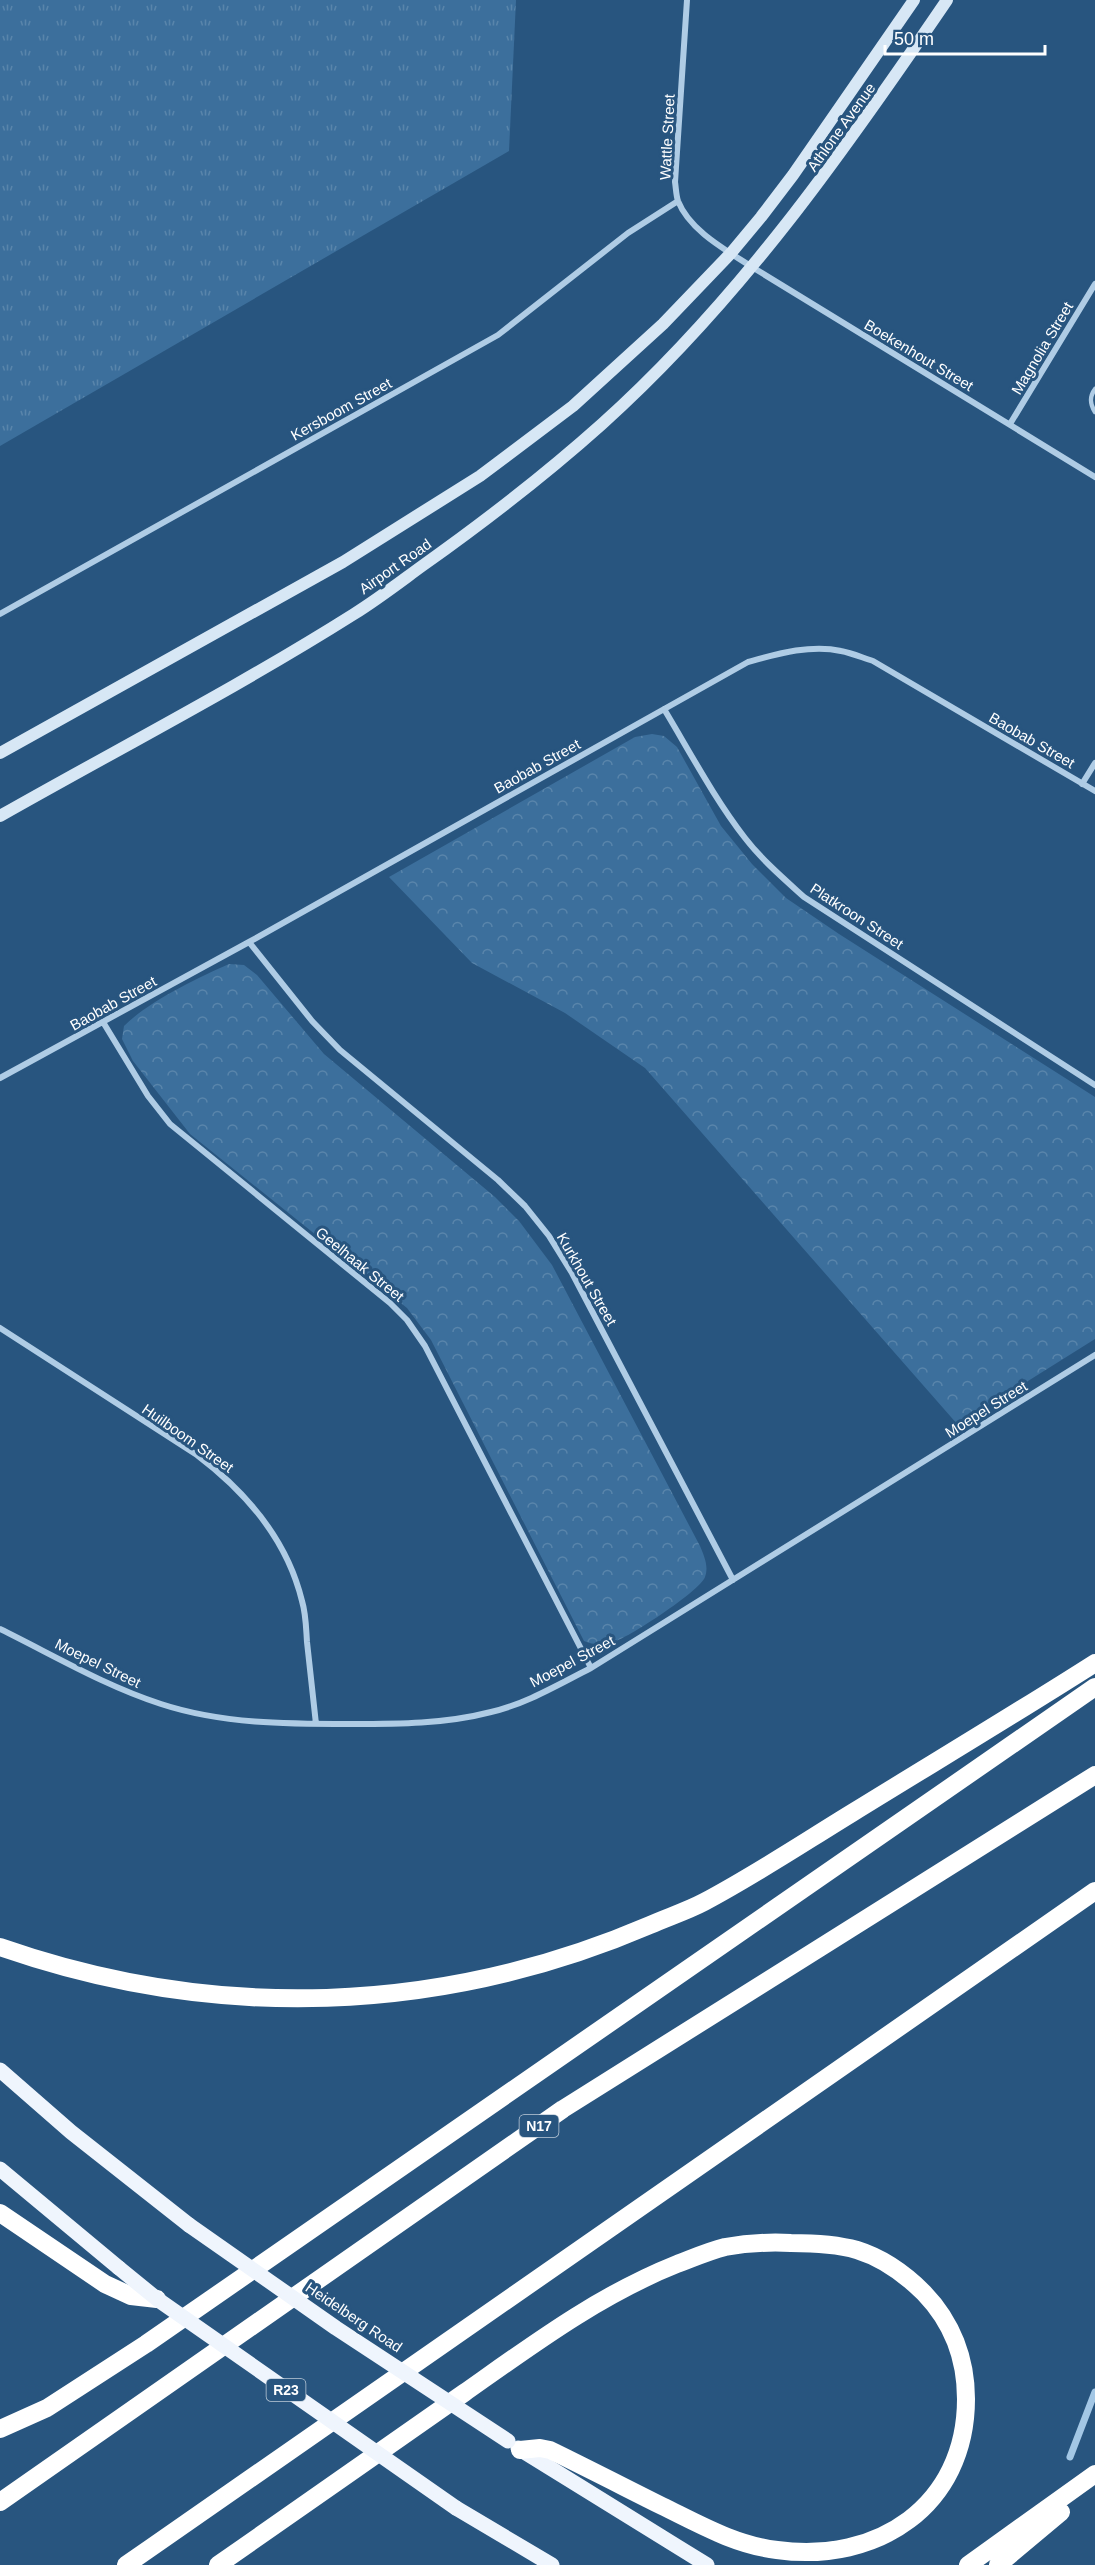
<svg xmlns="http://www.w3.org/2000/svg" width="1095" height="2565" font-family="Helvetica,sans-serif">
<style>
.grass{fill:url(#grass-tufts)}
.park{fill:url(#park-crowns)}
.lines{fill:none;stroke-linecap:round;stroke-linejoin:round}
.stream{stroke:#a3c7e5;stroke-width:7}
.service{stroke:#afcce5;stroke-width:4.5}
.minor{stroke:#afcce5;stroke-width:6}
.secondary{stroke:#d7e7f5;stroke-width:12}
.primary{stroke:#eff5fd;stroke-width:15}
.motorway{stroke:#fff;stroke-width:18}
.primary-bridge{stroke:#eff5fd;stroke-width:15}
.labels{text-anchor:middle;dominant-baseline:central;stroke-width:6;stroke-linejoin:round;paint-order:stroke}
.shield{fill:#28557f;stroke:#beccd9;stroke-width:1.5}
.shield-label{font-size:14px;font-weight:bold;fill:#fff}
.street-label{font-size:15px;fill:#fff;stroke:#28557f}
</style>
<defs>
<pattern id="grass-tufts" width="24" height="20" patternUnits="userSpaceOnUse" patternTransform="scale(1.5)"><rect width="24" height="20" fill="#3c6f9c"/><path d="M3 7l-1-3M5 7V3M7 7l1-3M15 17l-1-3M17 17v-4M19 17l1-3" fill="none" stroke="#5985ab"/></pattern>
<pattern id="park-crowns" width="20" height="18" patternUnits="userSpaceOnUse" patternTransform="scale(1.5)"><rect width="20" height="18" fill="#3c6f9c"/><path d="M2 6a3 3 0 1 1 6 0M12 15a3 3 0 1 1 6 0" fill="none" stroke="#5985ab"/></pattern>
</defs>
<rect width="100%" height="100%" fill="#28557f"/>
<path class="grass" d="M0,0H516L509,151L0,446Z"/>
<path class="park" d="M652,734L664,736L677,747L721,826L752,864L786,898L839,934L1095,1097V1339L958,1425L645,1068L565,1013L472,963L389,877L635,737Z
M229,964L244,965L257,975L324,1054L495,1197L519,1221L552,1265L700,1546C704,1556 709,1566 705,1577C700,1591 627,1639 611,1643C601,1646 594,1645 584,1641L431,1340L407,1308L190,1134L133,1061L122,1039L124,1026C148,1002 197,978 229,964Z"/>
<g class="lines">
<path class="stream" d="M1070,2457L1095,2392"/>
<path class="service" d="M1095,389C1089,397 1090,404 1095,412"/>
<path class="minor" d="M687,0L675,182C676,188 676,195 678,201C690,231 726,250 752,267L1095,477
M1010,424L1095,284
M0,614L498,335L628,233L678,201
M664,709C690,752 714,798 745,838C762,860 783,878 804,897L1095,1085
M1082,784L1095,763
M249,942L312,1021L340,1050L498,1180L525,1206L549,1236L572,1273L733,1580
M103,1022L148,1096L170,1124L390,1303L407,1320L425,1346L591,1668
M0,1078L249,942L748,662C777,654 811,644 841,651C852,653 863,658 873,661L1095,791
M0,1328L197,1455C246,1492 287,1539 302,1601C306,1614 306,1628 307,1642C310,1669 313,1697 316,1724
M0,1629C53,1655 105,1686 161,1704C222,1724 287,1724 351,1724C398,1724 445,1724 491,1712C526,1704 559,1684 591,1668L1095,1355"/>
<path class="secondary" d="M0,753L343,562L480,476L573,406L663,324L731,253L761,217L793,175L914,0
M0,816C118,749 240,686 354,614C378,599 400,582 422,566C484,522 545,475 602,424C739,301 844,151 947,0"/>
<path class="primary" d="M0,2070L71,2132L189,2225
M0,2169L119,2268
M518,2448L707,2565
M456,2508L552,2565"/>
<path class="motorway" d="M0,1947C215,2022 440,2015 650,1925C668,1917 687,1911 704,1902C755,1875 803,1843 852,1813C933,1763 1015,1714 1095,1663
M0,2213L105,2284L131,2296L157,2299
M0,2429L47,2408L146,2344L1095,1687
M0,2502L563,2109L1095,1775
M126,2565L1095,1891
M218,2565C300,2508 382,2450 464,2393C532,2345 599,2295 677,2264C693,2258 709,2251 725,2247C747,2243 770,2242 791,2243C813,2243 836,2244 857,2250C883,2258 905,2274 924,2293C952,2322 966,2359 966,2399C966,2506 877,2564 777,2550C735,2545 699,2524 662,2506C624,2487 587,2468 550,2450L540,2448L520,2450
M968,2565L1095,2474
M998,2565L1061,2512"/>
<path class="primary-bridge" d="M189,2225L336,2328L508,2441
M119,2268L157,2299L456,2508"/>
</g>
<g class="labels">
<g class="shield">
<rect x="519.5" y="2115" width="39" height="22" rx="4.5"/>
<rect x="266.5" y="2379" width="39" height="22" rx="4.5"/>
</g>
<g class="shield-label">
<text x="539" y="2126">N17</text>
<text x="286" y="2390">R23</text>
</g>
<g class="street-label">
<text transform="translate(841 127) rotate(-54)">Athlone Avenue</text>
<text transform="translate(667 137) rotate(-87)">Wattle Street</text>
<text transform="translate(1042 348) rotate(-59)">Magnolia Street</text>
<text transform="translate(919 355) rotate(31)">Boekenhout Street</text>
<text transform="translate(341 409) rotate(-29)">Kersboom Street</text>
<text transform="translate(395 566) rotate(-35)">Airport Road</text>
<text transform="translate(1032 740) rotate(30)">Baobab Street</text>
<text transform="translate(537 766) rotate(-29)">Baobab Street</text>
<text transform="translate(857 916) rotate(33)">Platkroon Street</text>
<text transform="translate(113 1003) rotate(-29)">Baobab Street</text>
<text transform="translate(360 1264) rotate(39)">Geelhaak Street</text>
<text transform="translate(587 1279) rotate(60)">Kurkhout Street</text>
<text transform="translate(986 1409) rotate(-32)">Moepel Street</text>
<text transform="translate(188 1438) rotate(35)">Huilboom Street</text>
<text transform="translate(572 1661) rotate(-28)">Moepel Street</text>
<text transform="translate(98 1663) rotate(26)">Moepel Street</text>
<text transform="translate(354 2317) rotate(34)">Heidelberg Road</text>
</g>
</g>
<path d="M885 45v9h160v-9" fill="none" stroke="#ffffff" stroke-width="3"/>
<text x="894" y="45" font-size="18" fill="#ffffff" stroke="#28557f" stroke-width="4.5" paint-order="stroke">50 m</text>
</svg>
